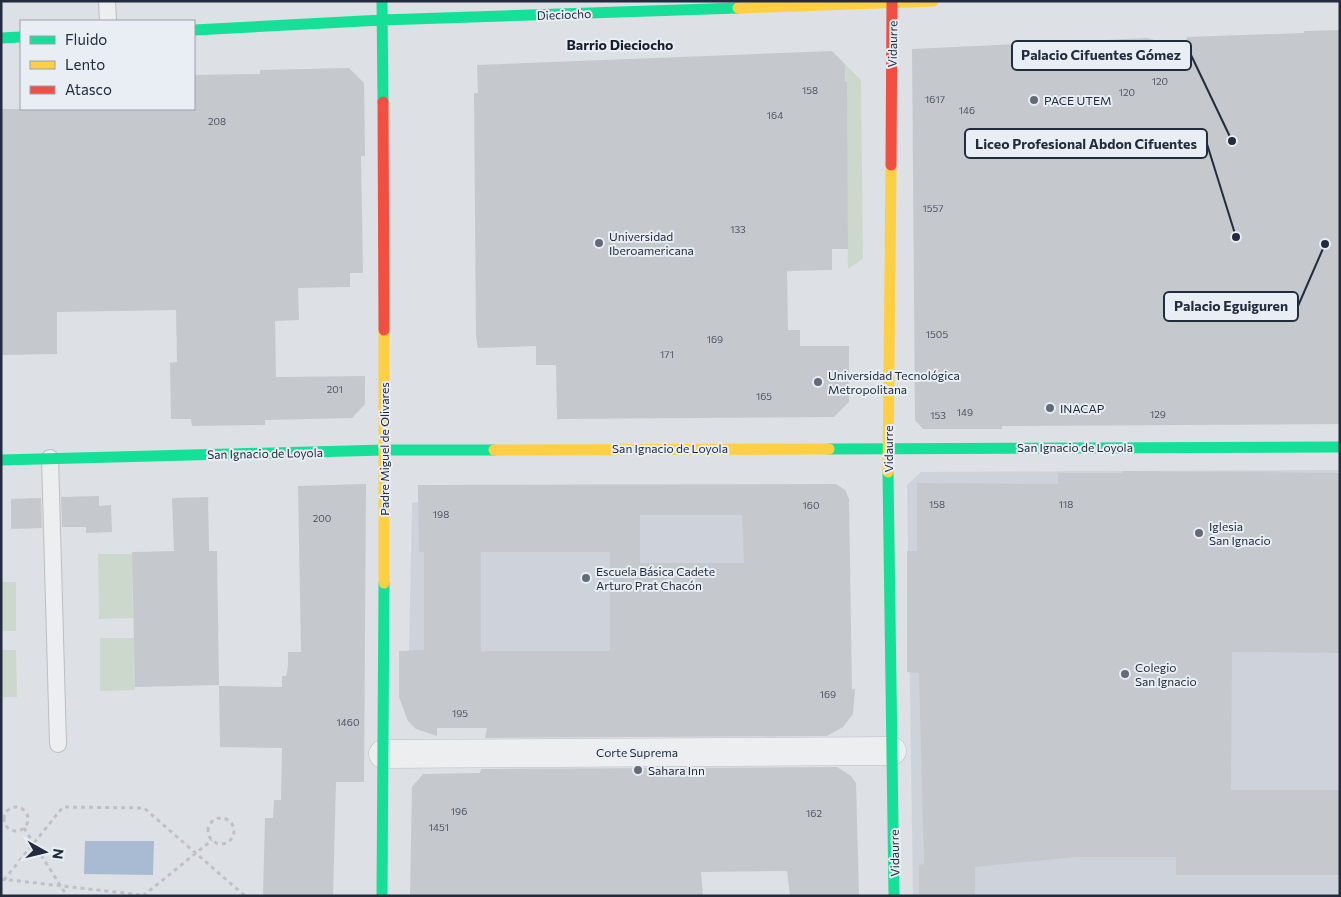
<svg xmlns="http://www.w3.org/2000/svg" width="1341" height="897" font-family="Commissioner,sans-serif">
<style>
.built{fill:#ced3db}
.green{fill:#cdd8cd}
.water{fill:#a8bbd2}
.building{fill:#c5c8cc;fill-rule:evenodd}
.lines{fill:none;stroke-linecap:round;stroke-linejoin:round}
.lane-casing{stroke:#bbbec2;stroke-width:18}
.street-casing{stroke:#bbbec2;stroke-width:29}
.path{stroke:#bfc1c7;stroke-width:3;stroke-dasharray:4 4;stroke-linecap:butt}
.lane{stroke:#edeef0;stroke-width:16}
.street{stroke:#edeef0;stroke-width:28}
.fast{stroke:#16e098;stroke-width:11}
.slow{stroke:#ffcf43;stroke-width:11}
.jam{stroke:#f24e42;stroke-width:11}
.poi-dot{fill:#646b78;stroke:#e9eef4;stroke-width:2}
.labels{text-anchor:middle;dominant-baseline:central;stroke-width:4;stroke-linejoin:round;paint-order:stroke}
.number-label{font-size:10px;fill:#4c5462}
.street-label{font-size:12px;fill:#232c3e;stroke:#e9eef4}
.poi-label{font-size:12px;fill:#232c3e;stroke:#e9eef4;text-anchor:start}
.neighbourhood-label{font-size:14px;font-weight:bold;fill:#161d2e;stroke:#e9eef4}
.leader{fill:none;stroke:#232c3e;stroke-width:2}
.callout-dot{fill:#232c3e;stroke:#e9eef4;stroke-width:2}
.callout{fill:#e9eef4;stroke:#232c3e;stroke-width:2}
.callout-label{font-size:14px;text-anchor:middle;font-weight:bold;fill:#232c3e}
</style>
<rect width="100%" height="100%" fill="#dde0e4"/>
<path class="built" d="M1340,470V896H913L907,485L921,472Z
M418,485H758L765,651H409L412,503L418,502Z"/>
<path class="green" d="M845,64L861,80L863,259L848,269Z
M98,554H132L133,618L99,619Z
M1,582H16V631H1Z
M100,638H134L135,690L100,691Z
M1,650H16L17,697H1Z"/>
<path class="water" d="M85,841H154L153,875L84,874Z"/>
<path class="building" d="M1340,30V424L1002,426V429H923L915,420L912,49L1147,38L1158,41L1186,40L1187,37L1304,33V31Z
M832,51L845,64V82L847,81L848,249H832V270L787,271L788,330H800V346H849V402L834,417L557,419L556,365H536V346L478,348L476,337L474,93H478L477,65Z
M349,68L364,83L365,156H361L363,273H350V287L298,288L299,320L275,321L276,377L365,376V404L352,418L265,420V425L192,426L191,419H171L170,363L177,362L176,310L57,312V354L1,355V109H194V75L260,74V70Z
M1123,471L1340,473V653L1232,652L1231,790H1340V875H1176V857H1076L975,867V896H919V865L924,864L919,673L907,672V551H917V483L1058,484V473H1122Z
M366,484L364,782H336L333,896H263L265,818H273L274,800H281L282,748L220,747L219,686L282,687V676H286L288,666V652H301L298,486Z
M836,484L845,490L849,499L852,689H855L853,714L843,727L827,736L485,738L487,728H437V736L416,729L408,721L399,697V651L424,650V552H419L418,485ZM640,515H742L744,563H640ZM481,552H610V651H481Z
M99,496V506L111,505L112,532L86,533V527H62L61,497Z
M208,497L209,551H217L219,685L135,687L132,552L174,551L172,498Z
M37,498H41L42,528L11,529V499Z
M837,767L851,776L856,783L859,896H790L787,871L701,872L703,896H410L412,787L423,774L480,773L481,769Z"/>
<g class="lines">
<defs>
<path id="lane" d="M107,1L108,21
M50,458L58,744"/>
<path id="street" d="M383,754L892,751"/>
</defs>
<use href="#lane" class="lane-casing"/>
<use href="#street" class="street-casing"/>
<path class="path" d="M4 819a12 12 0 1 1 24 0a12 12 0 1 1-24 0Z
M208 831a13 13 0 1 1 26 0a13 13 0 1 1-26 0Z
M24,828L67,896
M1,879L150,896
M4,880L63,807L144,808L245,896
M143,896L212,840"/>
<use href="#lane" class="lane"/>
<use href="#street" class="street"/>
<path class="fast" d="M382,1L383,102
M194,30L382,20L738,8
M1,38L21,37
M829,449L1340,447
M1,460L385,450H494
M888,472L894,896
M382,896L384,583"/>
<path class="slow" d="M738,8L933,1
M494,450L829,449
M888,472L891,165
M384,583V330"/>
<path class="jam" d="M383,102L384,330
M891,165L892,1"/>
</g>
<g class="poi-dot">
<circle cx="1034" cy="100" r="5"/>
<circle cx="599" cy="243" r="5"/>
<circle cx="818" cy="382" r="5"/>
<circle cx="1050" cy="408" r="5"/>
<circle cx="1199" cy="533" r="5"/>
<circle cx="586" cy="578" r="5"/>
<circle cx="1125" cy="674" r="5"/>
<circle cx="638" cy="770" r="5"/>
</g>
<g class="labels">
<g class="number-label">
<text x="1160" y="81">120</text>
<text x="810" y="90">158</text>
<text x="1127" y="92">120</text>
<text x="935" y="99">1617</text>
<text x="967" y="110">146</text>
<text x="775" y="115">164</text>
<text x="217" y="121">208</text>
<text x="933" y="208">1557</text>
<text x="738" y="229">133</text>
<text x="937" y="334">1505</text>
<text x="715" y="339">169</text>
<text x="667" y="354">171</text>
<text x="335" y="389">201</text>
<text x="764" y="396">165</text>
<text x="965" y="412">149</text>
<text x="1158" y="414">129</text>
<text x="938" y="415">153</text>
<text x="937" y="504">158</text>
<text x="1066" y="504">118</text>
<text x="811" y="505">160</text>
<text x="441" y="514">198</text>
<text x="322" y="518">200</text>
<text x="828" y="694">169</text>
<text x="460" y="713">195</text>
<text x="348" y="722">1460</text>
<text x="459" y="811">196</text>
<text x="814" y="813">162</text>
<text x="439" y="827">1451</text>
</g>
<g class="street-label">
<text transform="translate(564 14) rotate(-2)">Dieciocho</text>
<text transform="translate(892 44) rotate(-89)">Vidaurre</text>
<text x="1075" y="447">San Ignacio de Loyola</text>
<text x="670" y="448">San Ignacio de Loyola</text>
<text transform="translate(384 449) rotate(-90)">Padre Miguel de Olivares</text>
<text transform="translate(888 449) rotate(-90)">Vidaurre</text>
<text transform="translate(265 453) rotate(-1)">San Ignacio de Loyola</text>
<text x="637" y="752">Corte Suprema</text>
<text transform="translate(894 853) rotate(-91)">Vidaurre</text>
</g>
<g class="poi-label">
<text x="1044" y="100">PACE UTEM</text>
<text x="609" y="236">Universidad<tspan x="609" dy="14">Iberoamericana</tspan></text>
<text x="828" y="375">Universidad Tecnológica<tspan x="828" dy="14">Metropolitana</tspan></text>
<text x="1060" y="408">INACAP</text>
<text x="1209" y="526">Iglesia<tspan x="1209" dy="14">San Ignacio</tspan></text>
<text x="596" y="571">Escuela Básica Cadete<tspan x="596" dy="14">Arturo Prat Chacón</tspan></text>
<text x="1135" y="667">Colegio<tspan x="1135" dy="14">San Ignacio</tspan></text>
<text x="648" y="770">Sahara Inn</text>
</g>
<g class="neighbourhood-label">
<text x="620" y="44">Barrio Dieciocho</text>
</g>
</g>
<path class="leader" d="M1232 141L1191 55M1236 237L1207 144M1325 244L1298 306"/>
<g class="callout-dot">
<circle cx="1232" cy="141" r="5"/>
<circle cx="1236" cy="237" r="5"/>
<circle cx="1325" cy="244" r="5"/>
</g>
<g class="callout">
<rect x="1012" y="41" width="179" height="29" rx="5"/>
<rect x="965" y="129" width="242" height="29" rx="5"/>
<rect x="1164" y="292" width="134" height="29" rx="5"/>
</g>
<g class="callout-label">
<text x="1101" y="60">Palacio Cifuentes Gómez</text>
<text x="1086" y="149">Liceo Profesional Abdon Cifuentes</text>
<text x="1231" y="311">Palacio Eguiguren</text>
</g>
<rect width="1341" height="897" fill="none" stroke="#232c3e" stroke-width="5"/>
<rect x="20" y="20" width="175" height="90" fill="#e9eef4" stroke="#9aa0ab"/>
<rect x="30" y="36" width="25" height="8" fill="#16e098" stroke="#9aa0ab"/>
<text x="65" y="45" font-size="15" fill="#232c3e">Fluido</text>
<rect x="30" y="61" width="25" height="8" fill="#ffcf43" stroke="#9aa0ab"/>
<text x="65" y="70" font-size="15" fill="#232c3e">Lento</text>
<rect x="30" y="86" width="25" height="8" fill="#f24e42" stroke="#9aa0ab"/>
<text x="65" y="95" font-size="15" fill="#232c3e">Atasco</text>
<g transform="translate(45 852) rotate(98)" stroke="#e9eef4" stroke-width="4" paint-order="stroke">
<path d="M0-4L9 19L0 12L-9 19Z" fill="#232c3e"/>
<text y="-8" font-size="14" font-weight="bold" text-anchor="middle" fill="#232c3e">N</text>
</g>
</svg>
